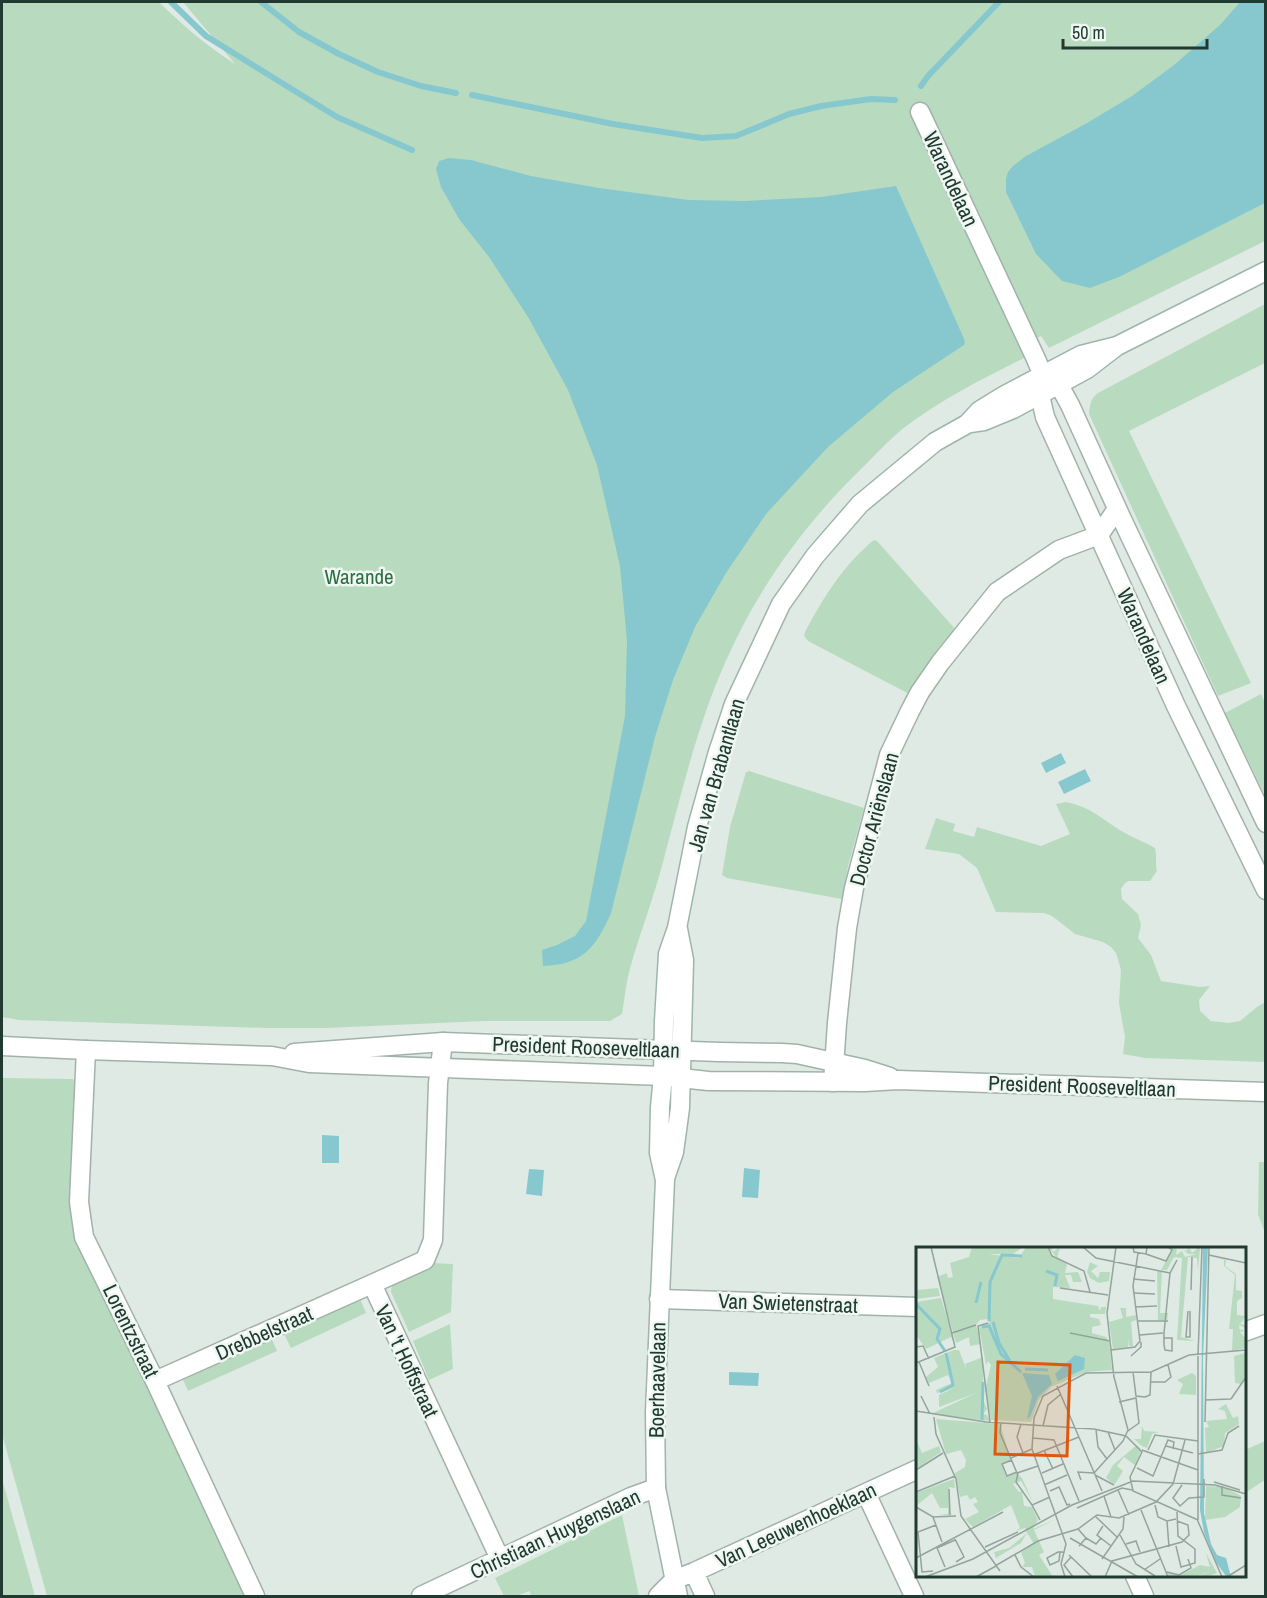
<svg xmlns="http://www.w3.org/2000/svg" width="1267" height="1598" font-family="'Archivo Narrow',sans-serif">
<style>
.green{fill:#b8dbbf}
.water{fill:#87c8cf}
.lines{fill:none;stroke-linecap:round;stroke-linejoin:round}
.stream{stroke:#87c8cf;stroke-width:6}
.minor-casing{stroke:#a2b2ab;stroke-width:21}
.tertiary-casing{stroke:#a2b2ab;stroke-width:21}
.secondary-casing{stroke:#9eb5ac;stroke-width:21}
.minor{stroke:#fff;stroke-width:18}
.tertiary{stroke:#fff;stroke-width:18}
.secondary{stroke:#fff;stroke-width:18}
.labels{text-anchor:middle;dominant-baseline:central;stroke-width:5;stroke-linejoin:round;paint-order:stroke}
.street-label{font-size:21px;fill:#203a31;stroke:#eff7f2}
.park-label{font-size:21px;fill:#2c6f42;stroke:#eff7f2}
.inset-river{fill:none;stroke:#87c8cf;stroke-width:3}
.inset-road{fill:none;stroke:#93a49c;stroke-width:1.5}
.view{fill:#de570e;fill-opacity:0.15;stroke:#de570e;stroke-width:3}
.inset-edge{fill:none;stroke:#203a31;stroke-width:3}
</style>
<rect width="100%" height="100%" fill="#dfeae4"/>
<path class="green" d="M2,2H159C182,25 207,46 235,64L183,2H1265V241L1049,348L1041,336L1021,346L1026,357C984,378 942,399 905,427C888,440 874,457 859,471C803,526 756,591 725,663C697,726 681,795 663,862C654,897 641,930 631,965C626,981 625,998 622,1014L610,1021H485L326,1028H267L19,1020L2,1017Z
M1265,304V363L1129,431L1251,683L1218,696L1089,414C1090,405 1090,399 1098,393Z
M874,540L877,541L956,630L940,648L911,695L808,641L804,636L805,632C823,598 844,564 874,540Z
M1261,694L1266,705L1265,795L1225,713Z
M749,771L864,808L848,866L842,899L727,878L722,875L730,827L746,772Z
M1066,802C1094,808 1102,820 1125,833C1135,839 1145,842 1155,848C1157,856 1155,864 1157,871L1150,881H1129L1125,883L1121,889L1122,899L1138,914L1141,925L1138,938L1151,955L1161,981L1200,987L1210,986L1199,1000L1200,1011L1211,1021L1229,1023L1240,1021L1257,1007L1265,1002L1264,1050L1265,1062L1145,1058L1123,1054L1125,1037L1119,1003L1121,970L1116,953L1111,947L1103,942L1075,934L1056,919L1050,915L1043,913L996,912L977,868L959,854L925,849L936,818L955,824L953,831L974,837L977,827L1041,846L1070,834L1056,804Z
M2,1078L73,1079L77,1088L86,1257L246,1596H47L2,1434Z
M1259,1162H1265V1233L1258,1214Z
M431,1263L453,1264L451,1312L409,1332L391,1292L392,1284Z
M358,1294L366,1313L291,1348L282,1330Z
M450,1324L453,1369L429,1380L413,1341Z
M270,1335L277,1351L188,1391L181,1375Z
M1265,1441V1480L1245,1493V1450Z
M2,1479L35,1596H2Z
M622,1515L639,1596H532L529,1591L517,1596H504L495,1578Z"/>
<path class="water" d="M1240,2H1265V203L1119,277L1090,288L1062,281L1036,254L1006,192V179L1008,172L1013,166L1026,156L1087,123L1132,96L1174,65L1220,25Z
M449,158L471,160L531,176L599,188L689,200L745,201L821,197L896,186L965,341L964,345L893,392L828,447L766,514L726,573L695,627L673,680L655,737L611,913C596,947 583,965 543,966L542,950L557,945L575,936L586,921L625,716L627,641L620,566L597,465L568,390L528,317L489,257L459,219L441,187L436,169L439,161Z
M1061,753L1066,763L1046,773L1041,763Z
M1085,769L1091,781L1064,794L1058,782Z
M322,1135L339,1136V1163H322Z
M744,1168L760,1170L758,1198L742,1197Z
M529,1169L544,1170L542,1196L526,1194Z
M729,1372L759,1373L758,1386L729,1385Z"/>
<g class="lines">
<path class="stream" d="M171,2L206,36L337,117L412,150
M261,2L299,32L339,54L378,72L421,86L456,93
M921,86L928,76L999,2
M472,95L613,124L702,138L736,136L789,114L821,106L871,99L895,100"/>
<defs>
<path id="minor" d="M920,112L1036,359L1043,376L1040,395L1045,417L1176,706L1266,890
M1047,378L1059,385L1070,405L1121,517L1266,823
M443,1042L438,1083L433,1240L425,1260L372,1284L500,1559
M86,1050L79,1202L84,1237L155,1381L255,1596
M833,1082L837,1023L847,928L854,888L889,755L910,711L920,692L940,663L997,592L1059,550L1099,535L1117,509
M659,1299L918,1307
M1244,1332L1266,1324
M155,1381L372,1284
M866,1493L914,1596
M694,1572L705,1596
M1135,1576L1144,1596
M421,1596L631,1497L656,1488
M658,1596L674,1580L694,1572L918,1469"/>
<path id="tertiary" d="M2,1046L86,1050L272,1056L309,1063L663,1076L708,1081L865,1082L898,1080L1266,1092
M294,1053L443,1042L719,1052L782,1053L797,1054L865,1069L890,1077"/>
<path id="secondary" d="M970,423L984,421L1013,409L1087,369L1117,346L1266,271
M665,1178L674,1152L680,1108L684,960L678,929
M678,1596L656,1488L655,1412L665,1180L659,1153L660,1107L663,1076L664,1021L668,954L677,928L697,827L718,752L734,704L781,604L815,556L860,504L935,442L967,424L979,411L1005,395L1081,355L1117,346"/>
</defs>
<use href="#minor" class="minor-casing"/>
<use href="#tertiary" class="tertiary-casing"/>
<use href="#secondary" class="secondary-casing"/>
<use href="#minor" class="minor"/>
<use href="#tertiary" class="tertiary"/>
<use href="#secondary" class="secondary"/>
</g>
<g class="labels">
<g class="street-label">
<text transform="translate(951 179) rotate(65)">Warandelaan</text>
<text transform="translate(1144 636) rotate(66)">Warandelaan</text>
<text transform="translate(716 775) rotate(-74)">Jan van Brabantlaan</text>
<text transform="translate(874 819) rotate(-75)">Doctor Ariënslaan</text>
<text transform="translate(586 1047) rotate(2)">President Rooseveltlaan</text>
<text transform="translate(1082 1086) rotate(2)">President Rooseveltlaan</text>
<text transform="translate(788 1303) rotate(2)">Van Swietenstraat</text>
<text transform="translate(131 1331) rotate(64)">Lorentzstraat</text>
<text transform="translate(264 1333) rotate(-24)">Drebbelstraat</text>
<text transform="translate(407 1361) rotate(65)">Van 't Hoffstraat</text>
<text transform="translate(657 1380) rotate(-89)">Boerhaavelaan</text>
<text transform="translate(796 1525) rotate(-25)">Van Leeuwenhoeklaan</text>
<text transform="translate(555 1534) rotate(-25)">Christiaan Huygenslaan</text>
</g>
<g class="park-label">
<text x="359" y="576">Warande</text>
</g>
</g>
<g transform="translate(916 1247)">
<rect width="330" height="330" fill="#dfeae4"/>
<path d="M56,0H107L97,7H72L103,11L110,0H135L137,5L144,0L141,11L132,0L134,7L151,17L149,26L162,25L166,35H157L155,28H149L154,41L137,40V52L182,59L184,64L185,60H190L189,67H174V70L183,72L185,78L176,80V86L190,90L193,95L196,123L170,125L135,140L123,153L115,175L75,173L69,143L75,118L72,114L70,118L63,80L73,76L72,72L64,73L60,78L65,97L54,99L53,90L40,96L21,30L31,26L32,31L37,30L34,16L53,10ZM253,0H261L260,8L266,4L269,10L280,7H272L266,1L270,4L273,0L276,6L281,2L278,0L284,1L282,24L281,11L272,10L265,90L279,94L261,93L266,11L258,10L251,23H245L256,3ZM294,9L310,13L309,19L320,27V43L326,44V51L321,54V68L330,69L324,77L329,78L330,81L323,78L324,84L326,82L328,84L324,85L330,92V101L316,104L317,82H313L319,28L308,19V13ZM174,15L182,19L175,24L182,31L184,25H194L193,34L183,36L174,31L171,25ZM241,24H246L244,66H252L251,74L242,73ZM22,41L24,49L0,52V43ZM25,51L38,94L35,90L10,102L0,88V55ZM204,61H210V70L220,68V73L215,75L217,99H213V92L212,100L197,102L193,75L207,71ZM38,103H43L51,124L49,117L67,110V152L71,162L67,167L71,168L74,174L15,167L60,146L23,160V148L36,142L21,146L20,143L36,136L32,128L13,136L10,130L22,120L18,111ZM329,106L330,127L325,137L319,136L318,109ZM276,126L280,129V148L263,147L267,137L261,133ZM310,157L317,171L322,169L323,177L309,186L308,199L290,206L289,181L293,180L290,174L311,172L309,164L302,162ZM20,172L84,177L95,213L86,217L90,229L100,225L106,231L117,255L105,234L97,237L103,245L106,244L108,259L116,260L122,273L117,282L140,272L118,283L128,305L123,308L137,330H119L116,320H106L109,316L105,305L118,297L111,286L105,296L80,311L78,305L93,301L111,286L109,281L100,284L104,281L95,258L57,280L49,272L63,265L57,257L62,255L59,250L54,253L51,248L44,250L39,226L49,220L50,213L45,203L30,207ZM226,179L228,184L243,185L236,187L231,201L226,199L218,192H225ZM0,192L6,206L23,199L25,205L0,222ZM221,198L225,203L220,219L208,210L201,219L207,224L199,237L195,235L190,231L197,218ZM38,232L39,241L33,240L34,268H21L32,267V261H24L16,246L0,259V246ZM290,239L308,240L325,249L324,260L309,270L289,273ZM290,306L301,326L291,330H282L295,324L280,330H253L251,325L263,329L284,318L294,320Z" fill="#b8dbbf"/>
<path d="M287,0H292L287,111L288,266L295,297L301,308L310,311L315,330L310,329L299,314L288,285L284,263ZM159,108L169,111L168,122L142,134L139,127ZM106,126L133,128L136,137L122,150L114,170L111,172L116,149Z" fill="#87c8cf"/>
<path class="inset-river" d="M130,24L141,28L139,39M60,56L65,35M0,57L24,82L21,92L29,104M73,74L74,35L86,8L106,9M77,75L83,96L94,114M66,80L73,79L85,107L105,125M109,122L132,123M24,145L37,138L30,106M66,173L67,135"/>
<path class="inset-road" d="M132,0L136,9L168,24L174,45M167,0L180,11L254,26M217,0L218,5L230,7L231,0M230,7L250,14L256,3L252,0M293,8L330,16M217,32L239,34M144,41L192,48M275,43L276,10M217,46L239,47M219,60L241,59M272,64L270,90H274V64M222,74H252M72,76L62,79L74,175M36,86L60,78M154,86L194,94M224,88L247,86M248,91H256V104L249,103L248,98V86L254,26L261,13M0,100L7,99L13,112M195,103L219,100L224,94L217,39L222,6M282,108L286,0M215,109L225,100V95M3,115L13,139M0,116L39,100L15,0M217,125L220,149L229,150L234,148L235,125M198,130L212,183L207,194M198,131L191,66L200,0M234,135H249L255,130L252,118M141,139L186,244M5,149L14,167M315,152L330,130M289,153L315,152M203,155L220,151L223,176L212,184M0,164L70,175M18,170L20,187L40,232L45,269L84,324M70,175L178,182L210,189L226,205L214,230L217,244L282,273M289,175L293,0M85,176L84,186L101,226L122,219M105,177L101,190L107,206M127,179L132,158L145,147M180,183L182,200L191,212M192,185L199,203M117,191L138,193L163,254M250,199L277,206M128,203L137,222M226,203L282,223M232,203L239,188L282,194M282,207L306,203L312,186L323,179M117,208L163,190M95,211L116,202M96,213L86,217L91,229L101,225M221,221L237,229L252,193L258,195L257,202M0,223L27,206M102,226L100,235L116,258M126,226L147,217M178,226L207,194M179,228L198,238M165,233L162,225L178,226M298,235L324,243M128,238L151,228M266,238L257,251L264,259L273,251L288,250V232M306,239V248L325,251M33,242L34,268M202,243L213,268M134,244L143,240L151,258L154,257M0,245L39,229M188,249L195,270M239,258L242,270L251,274L260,272M0,260L17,270L40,269M161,261L206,241L216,243M225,263L252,330M179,269L202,291M17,270L26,295M281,272L306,330M124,273L116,258L134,250M282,273V109M251,274L253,300M187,279L181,288L195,299M162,282L170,291L163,299M204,288L220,317L239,329M38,290L48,310L40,315M154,291L222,330M170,291L180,297L185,291M210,297L220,294L224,305M260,299L265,320L279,316V302L262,289L261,265M69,300L102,285M144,305L143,314L134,318L131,311L142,305H146L148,306M99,308L105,320L118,330M153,308L176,330M155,310L148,318L157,330M0,311L87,265M186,312L207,282L208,270M79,319L122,294L162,282L181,268L203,271L240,255L257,237L269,193M29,320L21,301L39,293M228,323L244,312M17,324L6,325L2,285L20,278M251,325L263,328L275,321L272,312M9,330L57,312L156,258L217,234L299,238L330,247M60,330L80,319M149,330L145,317L150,297L116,202L118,171L127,149L170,126L235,125L273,108L330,103M189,330L196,314L266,295L273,288L272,278L261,274M311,330L330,318"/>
<path class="view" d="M82,115L154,118L151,209L79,207Z"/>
<rect width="330" height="330" class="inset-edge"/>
</g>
<rect width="1267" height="1598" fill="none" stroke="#203a31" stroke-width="6"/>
<path d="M1063 39v9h144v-9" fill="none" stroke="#203a31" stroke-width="3"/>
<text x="1072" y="39" font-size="18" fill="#203a31" stroke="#eff7f2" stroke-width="4.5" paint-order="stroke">50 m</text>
</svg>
